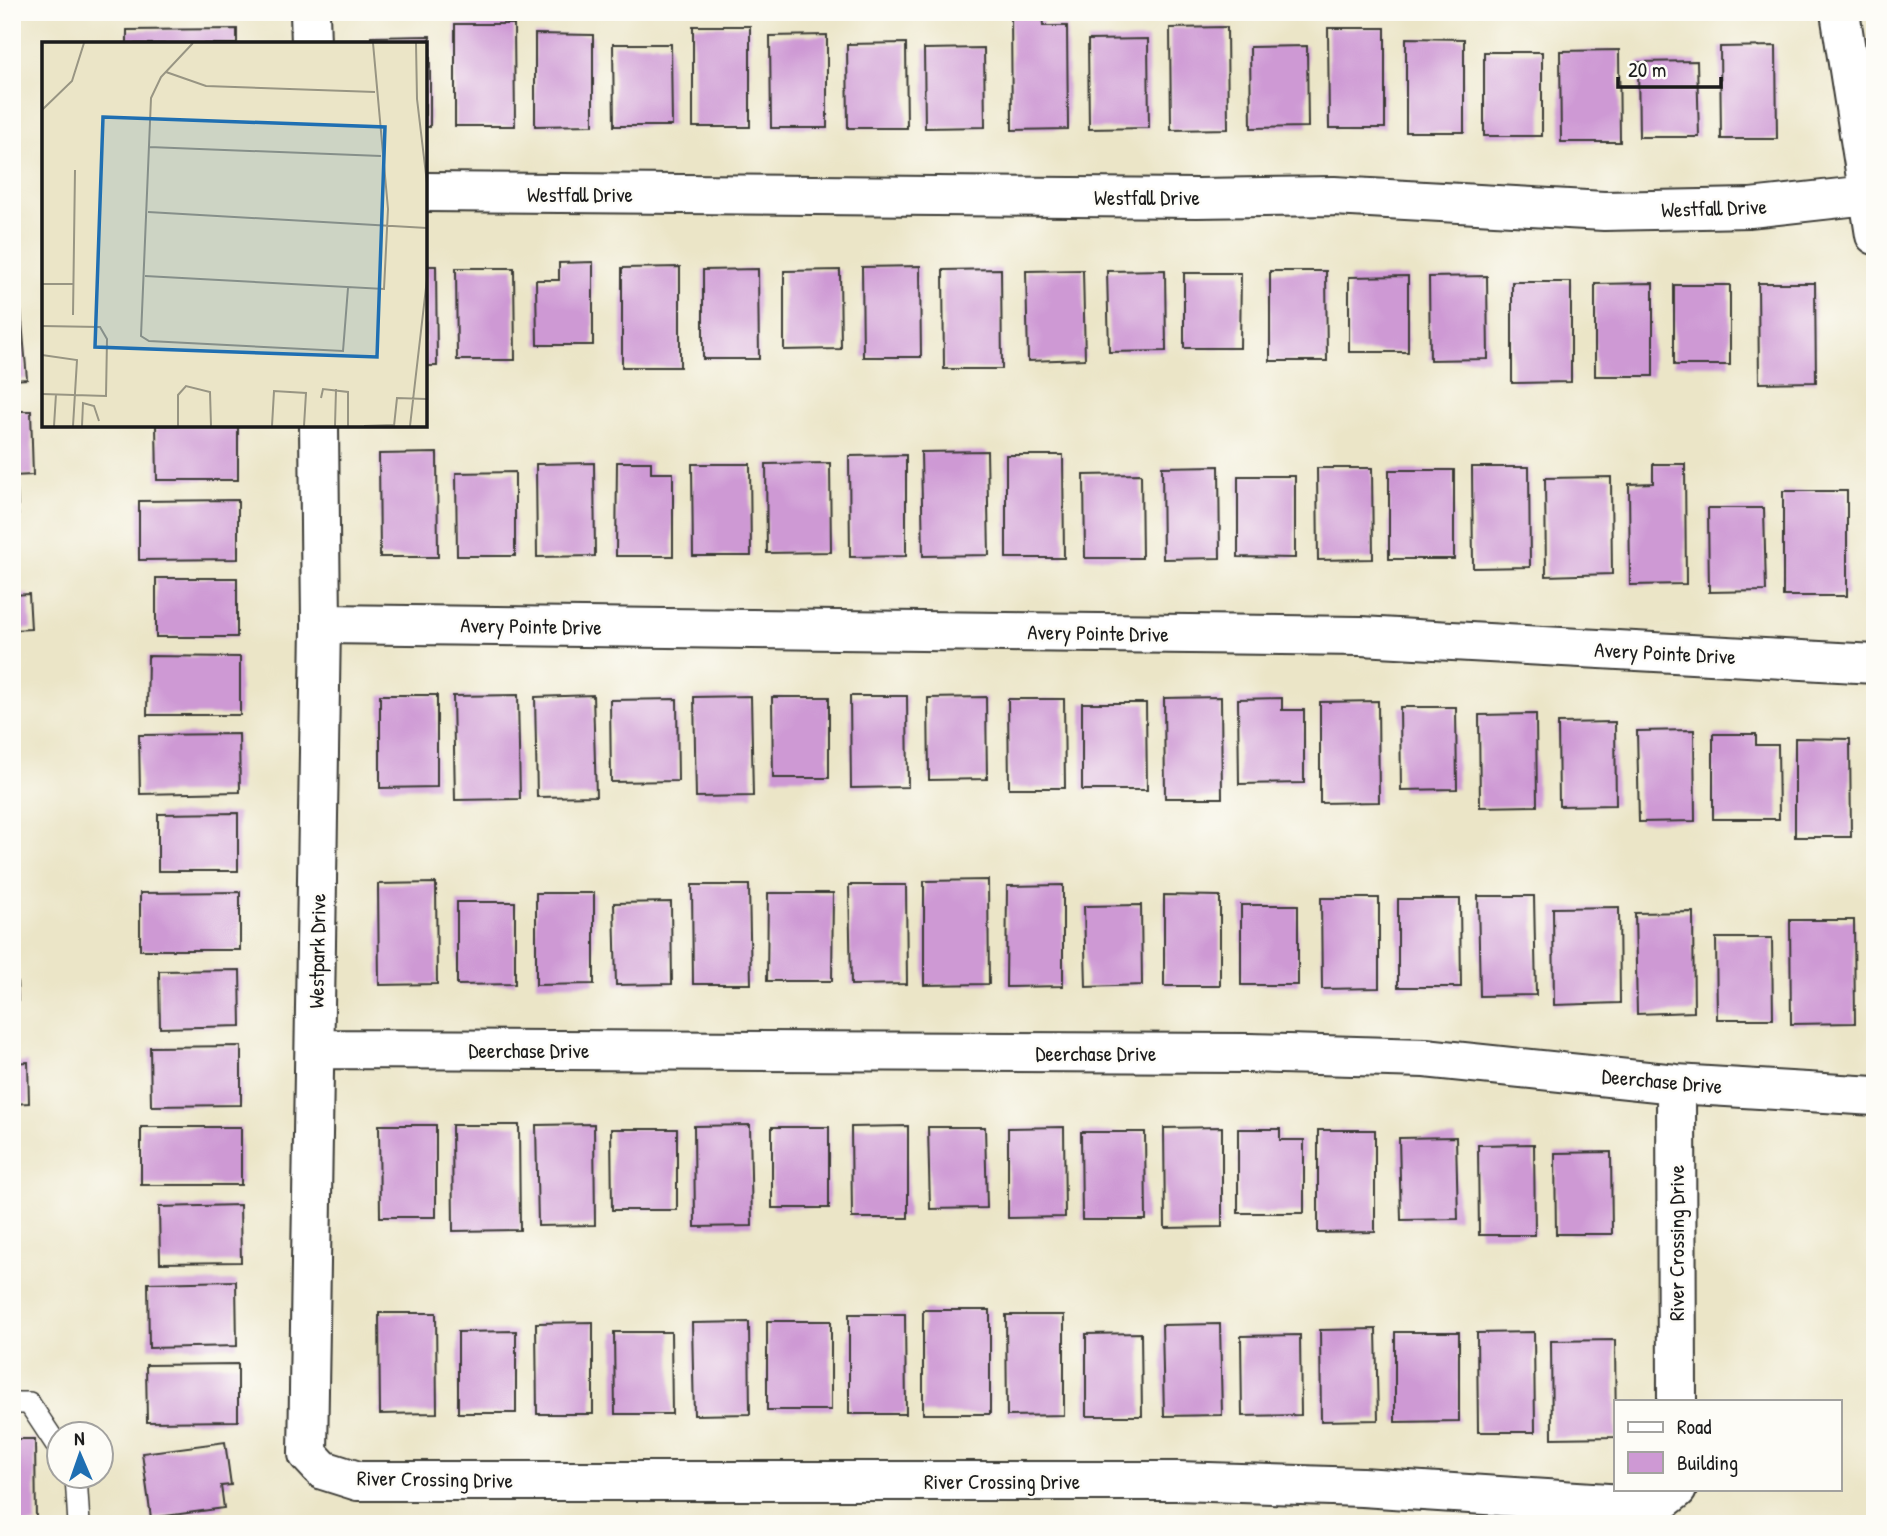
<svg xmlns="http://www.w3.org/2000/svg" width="1887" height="1536" font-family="'Patrick Hand',sans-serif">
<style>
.building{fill:#ce99d4}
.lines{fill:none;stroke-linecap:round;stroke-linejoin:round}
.service-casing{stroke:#3b3a36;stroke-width:24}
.minor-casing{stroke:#3b3a36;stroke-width:42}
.service{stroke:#fff;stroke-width:21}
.minor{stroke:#fff;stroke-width:38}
.labels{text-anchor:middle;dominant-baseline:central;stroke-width:5;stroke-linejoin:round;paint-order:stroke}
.street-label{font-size:21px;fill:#1c1c1c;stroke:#fdfcf7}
.inset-road{fill:none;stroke:#989583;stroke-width:2}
.view{fill:#1f6fb2;fill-opacity:0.15;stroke:#1f6fb2;stroke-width:3.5}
.inset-edge{fill:none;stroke:#1c1c1c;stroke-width:3.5}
</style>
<rect width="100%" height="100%" fill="#fdfcf7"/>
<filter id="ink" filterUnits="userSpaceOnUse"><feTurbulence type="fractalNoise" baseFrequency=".0143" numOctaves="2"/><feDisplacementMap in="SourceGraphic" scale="14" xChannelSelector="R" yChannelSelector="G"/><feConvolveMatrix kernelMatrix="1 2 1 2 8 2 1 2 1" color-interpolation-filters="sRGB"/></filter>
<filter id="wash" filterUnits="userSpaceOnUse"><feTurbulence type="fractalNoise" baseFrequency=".00686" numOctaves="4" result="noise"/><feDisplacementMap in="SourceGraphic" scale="28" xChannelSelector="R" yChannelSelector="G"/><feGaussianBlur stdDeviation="1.57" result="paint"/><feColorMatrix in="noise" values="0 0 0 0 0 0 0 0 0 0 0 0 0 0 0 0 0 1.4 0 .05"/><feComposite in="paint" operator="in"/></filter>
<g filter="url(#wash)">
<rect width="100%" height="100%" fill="#ebe5c7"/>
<g id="blocks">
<path class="building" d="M1011,12H1042L1043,26H1067L1068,129L1012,130Z
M455,24H514L515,126H455Z
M693,26H750V127H693Z
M1227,27L1228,129L1171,130L1170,28Z
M1328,28H1385V128H1329Z
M237,29V44H127V30Z
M535,34L593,35V125L535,126Z
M827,35V128H771L770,36Z
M430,36V127H425V44H371V37Z
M1406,38L1464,39V132H1406Z
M1148,39L1149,128L1089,129L1088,40Z
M906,43L907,128H848L847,44Z
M613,44H671L672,126H614Z
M1307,46L1308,127L1251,128L1250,47Z
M1776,46L1777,139H1721L1720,47Z
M984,48L985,127L925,128L924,49Z
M1619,50L1620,142H1561L1560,51Z
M1484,52H1542V136H1484Z
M1697,61L1699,137H1639L1638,62Z
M593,262V345H537L536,280H559V263Z
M425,266H436L437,366H425Z
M920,266L921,357H863L862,267Z
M680,267V367H622V268Z
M456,268H514L515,360H457Z
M758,269L759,359H703V270Z
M1001,269L1002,369H944L943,270Z
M840,270L841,349L784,350V271Z
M1083,270L1085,359L1028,361L1026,271Z
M1165,270L1166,351L1109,352L1107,271Z
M1270,271H1326L1327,361H1270Z
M1184,273H1241L1240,348H1184Z
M1408,276V352H1349V277Z
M1487,276L1488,359L1430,360L1429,277Z
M1512,282H1571V382L1512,383Z
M1653,283V376H1595V284Z
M1758,283H1815L1816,382L1759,383Z
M1674,285H1730V365H1674Z
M21,310L27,379L12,380V311Z
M12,411H31L33,475L12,476Z
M156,425H238V480H157Z
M987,451L989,555L923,556L921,452Z
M437,453L438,557H380L379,454Z
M906,455V556L850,557L849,456Z
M1006,455H1063L1064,558H1006Z
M617,462H651V473H673V556H616Z
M594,463L595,556L537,557L536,464Z
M830,463L831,552L767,553L766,464Z
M692,464H750L751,556H693Z
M1653,464H1685L1686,584L1630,585L1629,484L1653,483Z
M1219,466L1220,558L1163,559L1162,467Z
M1472,467H1529L1530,567L1473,568Z
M1317,468H1372L1373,559L1318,560Z
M1389,470H1454V559H1389Z
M515,472V556H457L456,473Z
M1141,474L1142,558H1085L1084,475Z
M1238,476H1295V558L1238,557Z
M1611,477L1612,574L1546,576L1545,478Z
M12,489H17L19,531H12Z
M1783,491H1847V596H1783Z
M238,500V559L139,560V501Z
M1708,508H1764L1766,591L1709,592Z
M156,578H237V637H156Z
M29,594L31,629L12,630V595Z
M148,656L240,657V715H147Z
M380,695H437V787L380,788Z
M518,695L520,799L455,800L453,696Z
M593,695L596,796L537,797L535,697Z
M751,696L753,796L696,797L694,697Z
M850,696H907L908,787L851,788Z
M772,697H829V778H773Z
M986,697L987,779L929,780L928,698Z
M1221,697L1222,798H1165L1164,698Z
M1282,698V710H1304V783L1239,784L1238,699Z
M677,699L678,781L611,782L610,700Z
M1008,699H1064L1065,788H1009Z
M1378,701L1379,802L1320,803V702Z
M1082,703H1146L1147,790H1082Z
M1400,707H1456L1457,789L1401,790Z
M1536,714L1537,806L1480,807L1479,715Z
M1615,722L1616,805L1559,806L1558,723Z
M1694,730L1695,821L1639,822L1637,731Z
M239,734L240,792L140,794L139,735Z
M1713,734H1756V745H1778L1779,819H1713Z
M1795,738L1850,739L1851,837H1795Z
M238,813V871H158V814Z
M988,880L989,984L924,985V881Z
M436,883L437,984L379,985L378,884Z
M692,885H749L751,984H693Z
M849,885H906L907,984L851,985Z
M1063,885V986L1006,987L1007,886Z
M240,892V950H140V893Z
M536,893H594V984L536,985Z
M768,893H833L832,981H767Z
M1164,895L1220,896V986H1164Z
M1478,896H1534L1536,995L1480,996Z
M1321,898H1379V988L1322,989Z
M1398,899H1460L1461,987H1398Z
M457,902H515V984L457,985Z
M671,902L672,984L616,985L614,903Z
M1141,905L1142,985L1086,987L1084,906Z
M1241,905H1298V985H1241Z
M1619,907L1620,1003L1554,1005L1553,908Z
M1693,912L1694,1012L1637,1014L1635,913Z
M1790,920H1854L1855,1023L1791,1024Z
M1716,938H1772L1773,1019H1717Z
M16,958L18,1002H12V959Z
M240,970L241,1026L160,1028L159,971Z
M241,1046V1105L151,1106L150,1047Z
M28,1062L29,1103L12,1104V1063Z
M594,1124L595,1225L538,1226L536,1125Z
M379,1125H436V1217H380Z
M452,1125H519L520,1230L453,1231Z
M750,1125L752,1226L695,1227L694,1126Z
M908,1126V1218H852L851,1127Z
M141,1127H241V1185H141Z
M772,1127H829V1208H772Z
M928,1127H985L987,1208L930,1209Z
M1064,1127L1065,1217L1008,1218V1128Z
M1222,1127V1227L1165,1228L1164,1128Z
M611,1129H677V1210H612Z
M1238,1129H1280V1140H1304V1213H1238Z
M1318,1130H1375V1232L1318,1233Z
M1081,1132H1145L1146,1220H1082Z
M1456,1137L1458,1219L1401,1220L1399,1138Z
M1534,1144L1535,1235H1479L1478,1145Z
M1611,1152L1612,1234H1556L1555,1153Z
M240,1205L241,1262L160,1263L159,1207Z
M236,1281L237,1346L149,1348L148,1283Z
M923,1310H990V1414H923Z
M379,1313H436L437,1413L380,1414Z
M849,1314H905L906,1414H849Z
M1006,1315H1064V1415L1007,1416Z
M767,1321H831V1410H767Z
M593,1322V1414H537L536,1323Z
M749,1322L750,1414L694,1415L692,1323Z
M1220,1324L1222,1415L1164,1416L1162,1325Z
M1376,1329L1378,1420L1321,1421L1320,1330Z
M516,1331V1413H458V1332Z
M614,1332H671L672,1414H615Z
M1395,1332H1459V1421L1395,1422Z
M1534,1332L1535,1432H1478L1477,1333Z
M1141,1333L1142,1416H1086V1334Z
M1300,1335L1301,1415L1242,1416L1241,1336Z
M1615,1340L1616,1437L1552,1438L1551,1341Z
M238,1364V1421L147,1422L146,1365Z
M12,1439H35L36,1524H12Z
M225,1442L231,1485L221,1486L224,1508L151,1518L142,1453Z"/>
</g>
</g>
<g filter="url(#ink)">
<use href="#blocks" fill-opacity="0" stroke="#3b3a36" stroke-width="2"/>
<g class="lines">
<defs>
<path id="service" d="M12,1403H29L60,1450
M76,1476L79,1524"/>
<path id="minor" d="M310,12L311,44
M1840,12L1875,235
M425,192L1197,198L1334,196L1604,211L1750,208L1868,195
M319,425L321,624L308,1454L323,1470L358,1481H1177L1362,1487L1623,1504H1658L1677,1489
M321,624L1361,636L1875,664
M316,1049L1249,1053L1425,1058L1676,1084L1875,1096
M1676,1084L1677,1401"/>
</defs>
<use href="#service" class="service-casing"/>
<use href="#minor" class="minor-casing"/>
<use href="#service" class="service"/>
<use href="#minor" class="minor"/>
</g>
</g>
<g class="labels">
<g class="street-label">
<text x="580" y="194">Westfall Drive</text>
<text x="1147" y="197">Westfall Drive</text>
<text transform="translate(1714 208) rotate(-2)">Westfall Drive</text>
<text transform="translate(531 626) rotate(1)">Avery Pointe Drive</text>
<text transform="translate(1098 633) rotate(1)">Avery Pointe Drive</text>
<text transform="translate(1665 653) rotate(3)">Avery Pointe Drive</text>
<text transform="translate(317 951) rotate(-89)">Westpark Drive</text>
<text x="529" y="1050">Deerchase Drive</text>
<text x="1096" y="1053">Deerchase Drive</text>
<text transform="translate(1662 1081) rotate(5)">Deerchase Drive</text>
<text transform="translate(1676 1243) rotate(-90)">River Crossing Drive</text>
<text transform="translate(435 1479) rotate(1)">River Crossing Drive</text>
<text x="1002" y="1481">River Crossing Drive</text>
</g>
</g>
<g transform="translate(42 42)">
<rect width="385" height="385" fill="#ebe5c7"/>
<path class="inset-road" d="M151,1L119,35L109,56L99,294L107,299L301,309L306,246M374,1L375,57L385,141M124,30L164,44L333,50M0,68L30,39L42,1M107,105L339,114M106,170L385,186M103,234L342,247L346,167L331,1M0,242H32M31,273L33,128M0,284L58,285L65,297L64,354L0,352M0,313L35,318L31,384M279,356L281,347L306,350V384M12,384L14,352M40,384L41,361L52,364L57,379M136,384V353L144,344L168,350L169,384M230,384L232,349L264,351L262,384M293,384L294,347M322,384L352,383M352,384L355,356L385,357M368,384L385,237"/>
<path class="view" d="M61,75L343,85L335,315L53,305Z"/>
<rect width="385" height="385" class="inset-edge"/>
</g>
<rect width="1887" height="1536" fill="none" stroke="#fdfcf7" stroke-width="42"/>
<rect x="1614" y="1400" width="228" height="91" fill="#fdfcf7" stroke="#a3a29f" stroke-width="2"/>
<rect x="1628" y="1422" width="35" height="10" fill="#ffffff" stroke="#a3a29f" stroke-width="2"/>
<text x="1677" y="1434" font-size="21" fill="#1c1c1c">Road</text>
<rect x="1628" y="1452" width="35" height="21" fill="#ce99d4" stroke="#a3a29f" stroke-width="2"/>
<text x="1677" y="1470" font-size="21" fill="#1c1c1c">Building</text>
<g transform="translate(80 1455) rotate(358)"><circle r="33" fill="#fdfcf7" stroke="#a3a29f" stroke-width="2"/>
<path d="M0-5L12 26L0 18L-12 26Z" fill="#1f6fb2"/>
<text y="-10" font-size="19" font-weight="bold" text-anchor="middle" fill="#1c1c1c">N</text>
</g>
<path d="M1618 77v10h103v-10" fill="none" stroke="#1c1c1c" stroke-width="3.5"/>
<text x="1628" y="77" font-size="21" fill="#1c1c1c" stroke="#fdfcf7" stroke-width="5" paint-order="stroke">20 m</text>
</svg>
